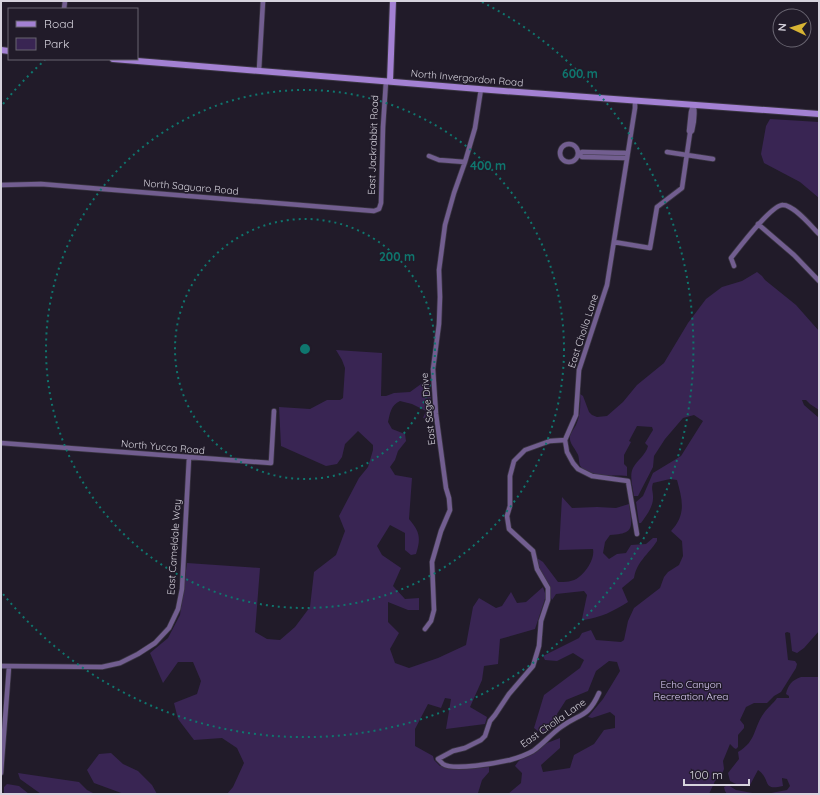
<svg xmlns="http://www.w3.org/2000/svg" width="820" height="795" font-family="Quicksand,sans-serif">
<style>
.green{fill:#392553}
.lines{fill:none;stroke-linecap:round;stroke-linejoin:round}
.street-casing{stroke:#3a3542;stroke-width:6}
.secondary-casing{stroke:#3a3542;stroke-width:8}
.street{stroke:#725e90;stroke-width:4.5}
.secondary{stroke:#a381d3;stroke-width:6}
.ring{fill:none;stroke:#0f766e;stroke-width:2;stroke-dasharray:2 4}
.labels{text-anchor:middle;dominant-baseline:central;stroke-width:3;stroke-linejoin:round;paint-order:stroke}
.street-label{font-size:10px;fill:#d6d3dd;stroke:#211b29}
.park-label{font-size:10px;fill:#ddcef8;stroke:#211b29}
.centre{fill:#0f766e;stroke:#211b29;stroke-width:2}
.ring-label{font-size:12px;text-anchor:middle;font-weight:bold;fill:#0f766e;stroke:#211b29;stroke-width:3;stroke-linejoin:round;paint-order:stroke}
</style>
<rect width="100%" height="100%" fill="#211b29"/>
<path class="green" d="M770,119L819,122V198L800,182L764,163L761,154L766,126Z
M757,272L762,276L765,280L796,305L819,331V410L810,404L806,400H802L804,405L819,418V631L804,648L797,653L792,651L790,633L787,632L785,633L788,660L795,661L797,664L796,668L781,692L774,696L767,703H754L746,707L740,720L744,725V728L738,735V747L736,749L734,748L730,744L723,761L724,769L722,774L715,781L709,794H508L521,783L522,773L515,766C523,753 546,743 560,738V748L541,765L543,772L570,768L574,755L594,744L604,730L615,728V716L610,712L592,718L588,717L603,699L620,671L617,662L609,661L596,671L588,691L566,700L557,714L559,724L543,735L534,728L544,695L580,668L584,660L573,653L557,661L545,660L543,656L579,638L582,633L591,630L596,640L621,642L624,640L628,621L634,608L660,588L664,577L668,572L679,565L683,556L682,541L671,531C687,514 682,499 677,480L670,479L653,483C651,489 653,491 653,496C654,506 646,516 641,523H639L636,502L643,496L653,473L681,456L703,421L694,415L683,418L665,439L654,456L653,467L638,496H634C633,488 629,476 633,468C637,460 646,455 648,446L645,443L653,430L652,427L637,426L629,441L631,442L624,455V464L627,467V476C614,475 591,478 581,467C578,463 580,457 577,453C574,447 569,443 570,436C571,432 574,429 576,425C580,416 581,405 580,394L583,396L589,412L592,415L597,417L607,416L623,402L637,385L664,363L688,323L706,299L722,287L742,281Z
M336,350L382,353L381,396H386L394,393L410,392L428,379L429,381L433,418L429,420L423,418L426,411L412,404L400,401C391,405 390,413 388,422L392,429L405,434L406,441L398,451L395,460L390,467L395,475L412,478L409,519C420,532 421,538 416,554L411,555L405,550V533L390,525L377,546L382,555L401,568L393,586L405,599L419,598V610H408L388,602V622L399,633L390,649L395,663L409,668L438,658L466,645L473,607L479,598L496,608L502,606L511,592L517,603L526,602L543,587L546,596L535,629L500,639L498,664L484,666L482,680L470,707L487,717L485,724L446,729L451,699L445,698L441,708L428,704L415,729V746L433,756L434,760L440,766L469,768L489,767V772L482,780L478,793L479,794H227L233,787L244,763L237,748L222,738L194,740L178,719L174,703L197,694L201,681L193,662H178L163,683L150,653L168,638L180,615L187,563L260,568L255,632L267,639L280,640L295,627L310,607L314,572L336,555L345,531L339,516L359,478L368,467L373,450V445L358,431L345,444L342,457L337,464L326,466L281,446L279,407L310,409L327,400H340L343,398L345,368L342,360Z
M562,497L572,508L597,507L616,508L629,504C632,526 636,534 610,535L605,542L603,553L609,559L617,554L626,553L631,545L646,544L653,538H657V541C648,555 637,561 634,578L622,588L628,602C614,611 600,618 583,620L582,619L587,595L584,591L556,594L552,600L551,598V589L540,570L537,558L543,562L558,582C565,582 573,582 579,577C587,571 595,558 593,549L559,550Z
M801,677H819V794H766L787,790L790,786L787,779L782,778V779L783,786C761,791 772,780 758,770L750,785C743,788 736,784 730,781L728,773L739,759L738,752C757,741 753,728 764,713C767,708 773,704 777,698H789V696L786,694C788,685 792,680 801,677Z
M111,753L123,764L138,771L152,785L157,794H124L94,783L87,770L99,754Z
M18,773L79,782L87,790L95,794H41L20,779Z
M7,784L19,786L29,794H4V787Z
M728,785L736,790L758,794H727L725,791L724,787Z"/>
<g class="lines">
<defs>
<path id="street" d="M64,9L65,1
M259,70L263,1
M635,101V108L607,285L579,370L576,415L565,440L567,452L573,463L578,469L592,476L628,481L637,534
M690,133L692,131C694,123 695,115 694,107
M560 153a9 9 0 1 1 18 0a9 9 0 1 1-18 0Z
M667,152L713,159
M429,156L439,160L465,162
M627,158L582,157L578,154L582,152L627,153
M1,185L41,184L374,211L379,209L381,203L383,127L386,81
M758,224L794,255L819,281
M614,242L650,248L657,207L682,188L690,133L689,131L691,112L693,105
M734,266L731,258C739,248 772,204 783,205C794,205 811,226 819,234
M565,440L550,441L525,450L514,461L510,476V506L507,516L509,529L533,551L537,569L548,588V600L541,621L539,646L533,666L509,694L495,715L490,721L485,736L481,740L465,748L453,751L438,759C440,761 441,762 443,764C453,771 497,763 510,760C517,758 526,755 533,751C543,744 551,734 561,727C580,713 588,718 599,693
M1,443L271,463L274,411
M425,629L431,621L434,610L432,562L441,531L450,510L449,498L446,488L436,414L433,369L439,324L440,297L439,270L445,225L454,193L465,162L475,128L481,89
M1,666L102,667L120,663L138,654L155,643L169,628L178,609L182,589L189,458
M1,773L9,667"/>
<path id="secondary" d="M1,50L9,51
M113,59L491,90L819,114
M390,81L393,1"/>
</defs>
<use href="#street" class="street-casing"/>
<use href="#secondary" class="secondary-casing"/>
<use href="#street" class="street"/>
<use href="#secondary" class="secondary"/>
</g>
<g class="ring">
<circle cx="305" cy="349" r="130"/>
<circle cx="305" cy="349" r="259"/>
<path d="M3 104A389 389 0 0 1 45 60M482 2A389 389 0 1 1 3 594"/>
</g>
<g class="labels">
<g class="street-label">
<text transform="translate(467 78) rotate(5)">North Invergordon Road</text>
<text transform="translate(373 145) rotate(-88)">East Jackrabbit Road</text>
<text transform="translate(191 187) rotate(5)">North Saguaro Road</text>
<text transform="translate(583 331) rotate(-72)">East Cholla Lane</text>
<text transform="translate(428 409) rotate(-96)">East Sage Drive</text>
<text transform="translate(163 447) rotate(5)">North Yucca Road</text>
<text transform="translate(174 547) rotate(-86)">East Cameldale Way</text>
<text transform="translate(553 723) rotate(-35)">East Cholla Lane</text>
</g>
<g class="park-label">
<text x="691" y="684">Echo Canyon<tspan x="691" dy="12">Recreation Area</tspan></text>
</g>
</g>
<circle cx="305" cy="349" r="6" class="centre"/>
<g class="ring-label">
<text x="580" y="78">600 m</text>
<text x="488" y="170">400 m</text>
<text x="397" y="261">200 m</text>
</g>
<rect width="820" height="795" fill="none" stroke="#d6d3dd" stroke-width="4"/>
<rect x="8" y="8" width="130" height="52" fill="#211b29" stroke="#696571"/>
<rect x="16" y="21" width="20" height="6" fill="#a381d3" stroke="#696571"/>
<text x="44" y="28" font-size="12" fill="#d6d3dd">Road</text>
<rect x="16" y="38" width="20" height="12" fill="#392553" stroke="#696571"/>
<text x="44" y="48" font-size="12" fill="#d6d3dd">Park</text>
<g transform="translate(792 28) rotate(274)"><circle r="19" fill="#211b29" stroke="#696571"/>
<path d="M0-3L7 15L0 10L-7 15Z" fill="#d8b434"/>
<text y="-6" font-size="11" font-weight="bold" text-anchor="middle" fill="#d6d3dd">N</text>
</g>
<path d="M684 779v6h65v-6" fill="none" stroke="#d6d3dd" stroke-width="2"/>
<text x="690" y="779" font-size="12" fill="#d6d3dd" stroke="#211b29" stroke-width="3" paint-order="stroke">100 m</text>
</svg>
